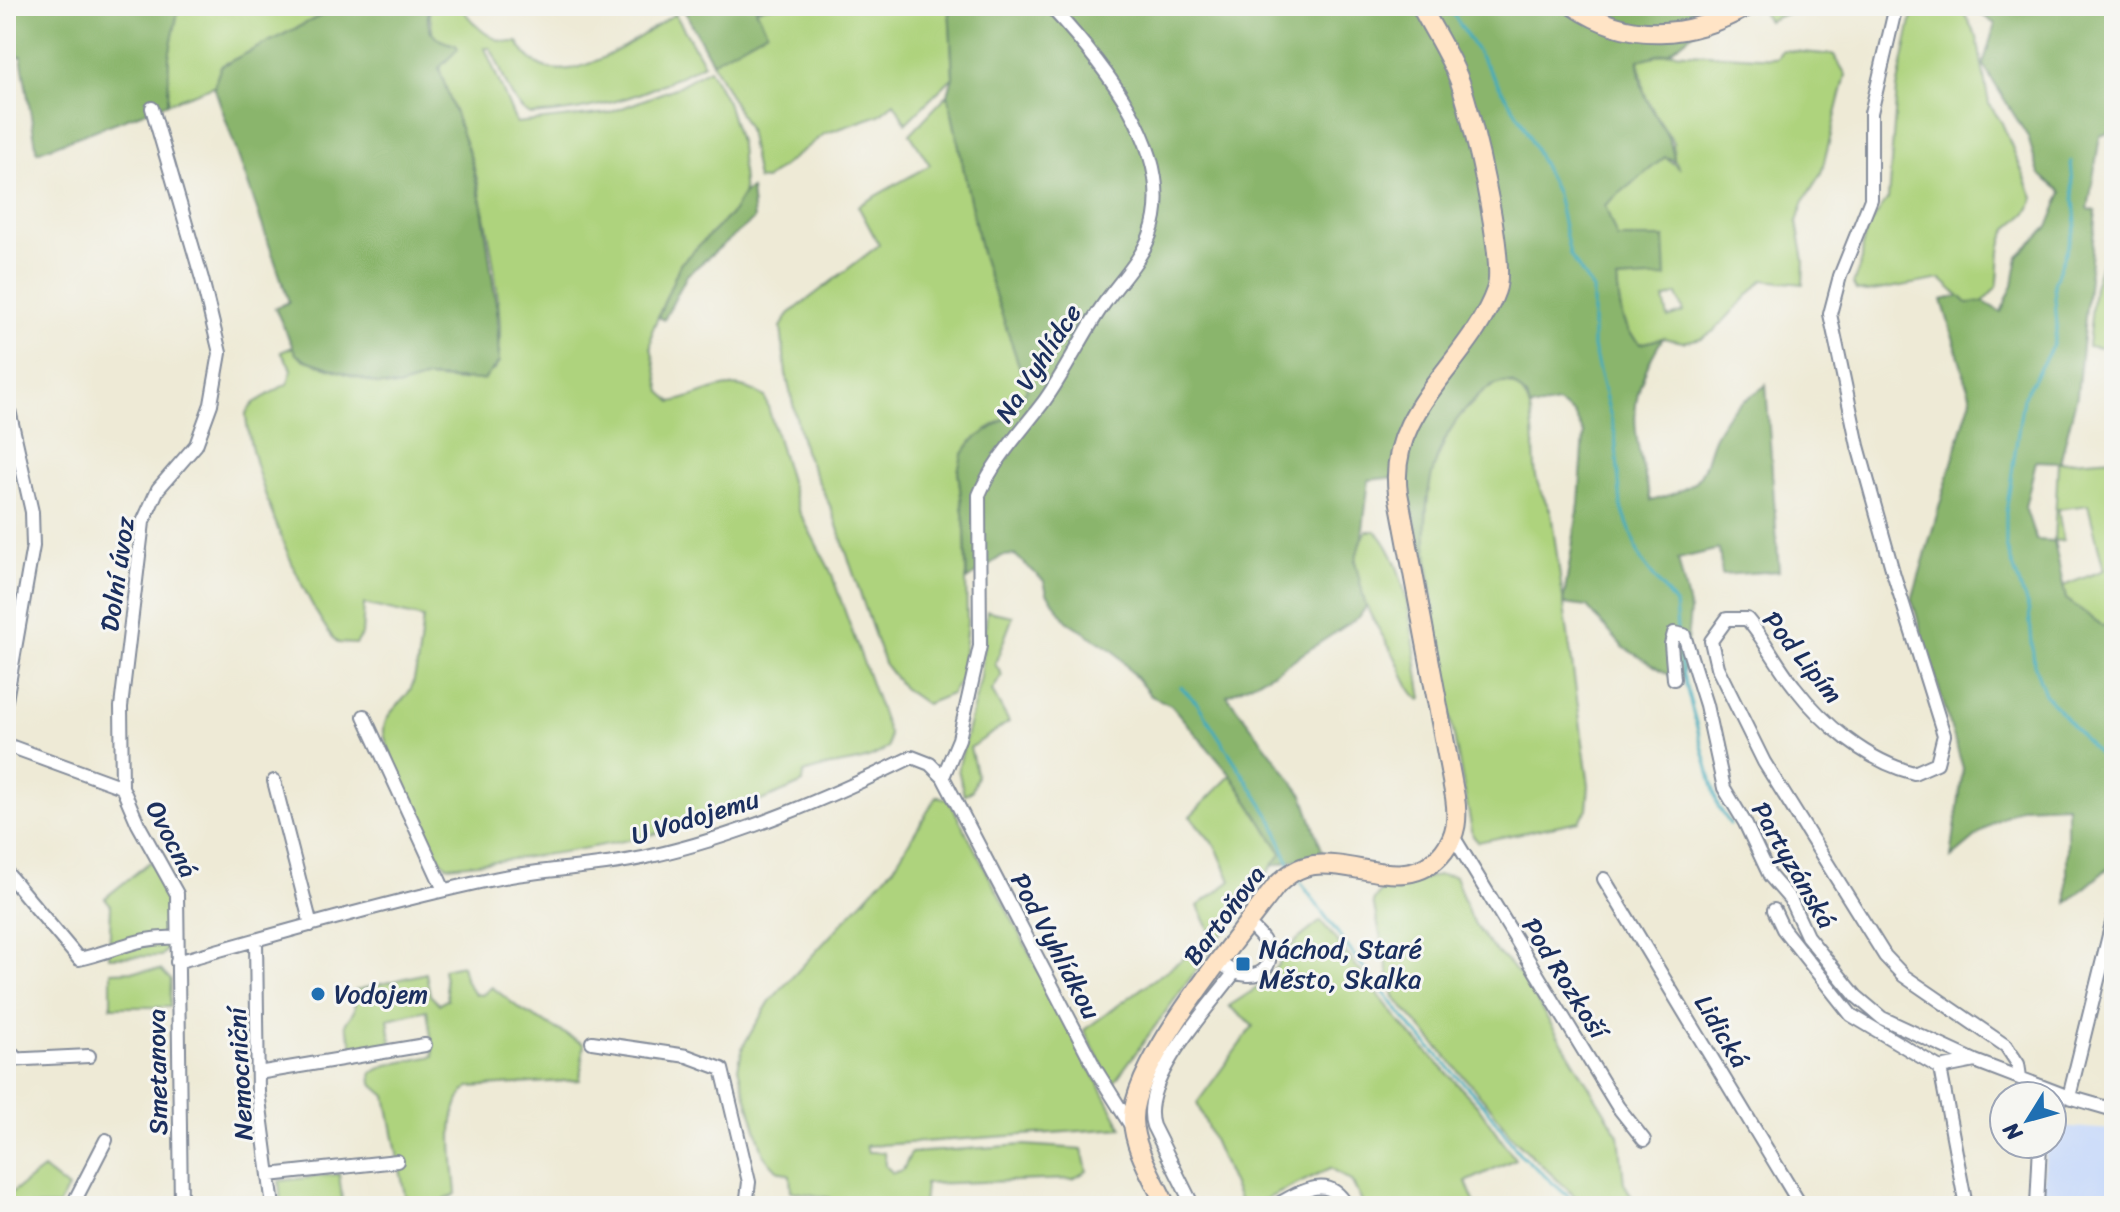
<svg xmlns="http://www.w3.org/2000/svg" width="2120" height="1212" font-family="Sriracha,sans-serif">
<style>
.built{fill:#cbdbf9}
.green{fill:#aed37d;stroke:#64816e;stroke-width:2;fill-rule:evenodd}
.forest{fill:#8ab56c;stroke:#527265;stroke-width:2}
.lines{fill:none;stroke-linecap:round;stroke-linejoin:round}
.stream{stroke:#3eabbd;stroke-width:3}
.street-casing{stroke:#848c9a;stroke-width:16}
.secondary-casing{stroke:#848c9a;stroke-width:22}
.street{stroke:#fff;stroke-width:12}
.secondary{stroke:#ffe4c6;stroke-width:18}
.poi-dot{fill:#1f6fb2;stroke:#f6f6f2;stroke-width:3}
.labels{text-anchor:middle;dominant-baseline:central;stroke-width:6;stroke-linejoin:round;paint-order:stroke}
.street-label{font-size:26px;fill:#1b2f5e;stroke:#f6f6f2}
.poi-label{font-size:26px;fill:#1b2f5e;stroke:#f6f6f2;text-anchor:start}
</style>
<rect width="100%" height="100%" fill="#f6f6f2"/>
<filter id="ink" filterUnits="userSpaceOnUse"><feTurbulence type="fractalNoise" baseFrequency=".0125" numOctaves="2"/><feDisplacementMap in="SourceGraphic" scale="16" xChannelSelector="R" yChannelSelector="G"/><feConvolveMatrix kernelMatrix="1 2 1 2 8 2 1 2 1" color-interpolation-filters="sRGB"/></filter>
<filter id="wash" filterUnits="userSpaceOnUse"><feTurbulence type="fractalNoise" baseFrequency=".006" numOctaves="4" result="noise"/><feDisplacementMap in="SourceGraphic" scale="32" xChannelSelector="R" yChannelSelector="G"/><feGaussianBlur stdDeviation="1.8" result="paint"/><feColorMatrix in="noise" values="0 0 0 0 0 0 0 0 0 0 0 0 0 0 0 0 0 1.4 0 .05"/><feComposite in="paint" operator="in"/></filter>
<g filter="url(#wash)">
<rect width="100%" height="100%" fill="#eeead6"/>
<path class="built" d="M2055,1126L2114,1130V1206H2041L2046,1148L2052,1147Z"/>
<path class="green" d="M179,6H340L221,66L214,86L168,103L169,56Z
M428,6H460C474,25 491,45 518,42C552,108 633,39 675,14L704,64C644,96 598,111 530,115C508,103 503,68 490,48H485L516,123L609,113L675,88L709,69L727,102L740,145L744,197L731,214L680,264L652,331L651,347L661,392L672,402C710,395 727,373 765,397L799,511L830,570L889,734L888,747C862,768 832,761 804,773L803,783C691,835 569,855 447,866C433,857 385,750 384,732C383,711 406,703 412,686C419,665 420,640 423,618L364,604L362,635L356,644L338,643C304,609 247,461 246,413L254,403L288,383L292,369L281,352L295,346L296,354L303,359L376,384L397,387L427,378L460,381L495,370C511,336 483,190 469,152C460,127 442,99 440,72C439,64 447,52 450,43L443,44L433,35Z
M773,6H949L953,77L906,123L894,103L879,115L824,134L765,180L757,179L748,129L712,62L739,46L755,8Z
M1770,6H1804L1768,21L1761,11Z
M1914,6H1960L1977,37L1989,104L2002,123L2033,197C2031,218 2016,217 2007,231C1996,248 2001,269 1997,287L1982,303H1967L1941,279L1867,292L1856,290L1853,284L1862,260L1863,242L1868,226L1888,199L1897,89Z
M1782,50L1834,55L1846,75L1821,174L1804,201L1797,222L1804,261L1803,284L1763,280L1714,331L1702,338L1683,342L1663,338L1641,344C1619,328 1620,305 1617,280L1664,238H1616L1605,205L1665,157L1680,169L1674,160L1673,142L1645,99L1639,60L1669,52L1777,58ZM1677,294L1684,312L1668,318L1664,299Z
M948,94L981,253L1027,389L1011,415L987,429L958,471L965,530L967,623L961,679L951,694L926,704L903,688L884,663L831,508L804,451L786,374L781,327L789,314L879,245L858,206L930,165L910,134Z
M2114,223V350L2088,346L2094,287Z
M1502,382C1542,386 1531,448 1536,476C1538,489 1546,501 1551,512L1589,785L1587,810L1579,821L1478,842L1473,836L1442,673L1425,536L1429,478L1452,424L1485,390Z
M2114,458V618L2103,626L2066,599L2063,586L2104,570L2088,505L2058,509L2063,540L2054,541L2058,462Z
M1367,531H1376C1411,568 1413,650 1422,699L1420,700C1408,691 1402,671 1395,657C1375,621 1336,571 1367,531Z
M987,611L1013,616L995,664L1002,675L992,691L1009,722L970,748L977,776L972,791L964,795L958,769L981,677Z
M1231,775L1282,853L1112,1085L1084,1030L1213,937L1198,906L1231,881L1216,847L1190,816Z
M937,796L949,800L1122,1128L866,1146L868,1152H884L885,1165L893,1173L903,1170L911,1153L1023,1145L1082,1149L1087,1171L1073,1179L925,1184L923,1206H833L830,1198L791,1191L790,1175L777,1170L764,1156L738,1068L743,1046L770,1001L894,867Z
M151,861L169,891L170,946L161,956L109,957L111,905L105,898Z
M1438,875L1455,876L1470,917L1488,943L1522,977L1619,1135L1624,1183L1637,1206H1585L1511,1136L1493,1110L1394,997L1373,902L1381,890Z
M1321,921L1403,1026L1477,1105L1515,1159L1466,1182L1476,1206H1364L1352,1182L1331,1168C1310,1177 1258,1206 1242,1206L1197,1103L1253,1026L1229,1006L1263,984L1296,941Z
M462,965L466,982L475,994L482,995L492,987L520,1009L584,1044L580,1080L469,1087C443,1108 454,1164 456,1194L433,1206H407L386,1096L372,1084L371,1073L387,1065L434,1056L427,1010L388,1019L392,1048L356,1054L345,1024L354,1011L356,990L426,973L430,995L439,1004L448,999L443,969Z
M161,970L171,980L170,1007H111V972Z
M43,1169L68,1189L58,1206H6V1197Z
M339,1174L343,1206H281L279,1181Z"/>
<path class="forest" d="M6,6H179L169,56L168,103L37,152L21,56L6,60Z
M340,6H428C426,32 432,40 456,45L458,49L439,68L470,156L482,206L497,310L499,362L484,380L427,378L397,387L377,384L303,359L296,354L275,308L289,302L214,86L221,66Z
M682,6H773L756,9L767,31L712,62Z
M949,6H1685L1694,9L1727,6L1669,52L1639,60C1637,105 1672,126 1674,160L1665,157L1605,205L1617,238H1664L1666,277L1617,280C1620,305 1619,328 1641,344L1663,338C1622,402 1634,432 1651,501C1724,481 1693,464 1726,417C1735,404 1754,395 1766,385L1779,571L1722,575L1719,549L1678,559L1690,611L1686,651L1689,661L1678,680L1623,647L1587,607L1563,604L1579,504L1584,434L1574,414L1558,403L1530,408L1527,397L1512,383C1494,381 1482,391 1470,404C1422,455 1421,523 1430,590L1405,476L1369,480L1362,537L1355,561L1366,607L1359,617L1275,672L1227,695L1303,795L1323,853L1272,866L1282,853L1231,775L1171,705L1151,696L1115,652L1067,621L1047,593L1044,581L1015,555L1002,556L967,580L965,530L958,471L962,455L973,440L1011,415L1027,389L981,253L948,94L953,77Z
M1969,6H2107L2114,39V131L2100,136L2088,209L2096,211L2077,395L2060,462L2036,461L2025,507L2036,540L2054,541L2066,599L2103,626L2114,618V863L2067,903V805L2022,807L1994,822L1951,858L1963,768L1912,600L1971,398L1942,300L1960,296L1967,303L1984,302L2001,312L2013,285L2018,256L2048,227L2062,192L2039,174L2028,137L1983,65L1995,24Z
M751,189L754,219L687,275L664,320L658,317L680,264L731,214L744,193Z"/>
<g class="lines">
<path class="stream" d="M1448,6L1521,120L1557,194L1570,255L1593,290V347L1615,434L1621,506L1641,560L1675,604L1677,630
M2071,161L2076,225L2054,284L2057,326L2053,345L2023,398L2006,513V546L2029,611L2034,664L2045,694L2114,773
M1678,638L1681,667L1718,806L1730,824
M1181,687L1197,703L1273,821L1290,866
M1296,876L1353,954L1413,1029L1484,1105L1519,1153L1579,1206"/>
</g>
</g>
<g filter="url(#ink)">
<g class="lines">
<defs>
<path id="street" d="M1896,6L1871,113V199L1840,276L1830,314L1858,446L1893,572L1944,735L1937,763L1914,773C1867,761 1823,724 1794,686C1777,665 1765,640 1747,619H1727L1711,641L1717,667L1764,762L1885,956L1904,976L2006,1046L2018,1064L2020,1077
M6,397L32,512L33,546L6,700
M1674,679L1671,644L1674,633L1684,635L1706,705L1724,788L1745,823L1770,876L1790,899L1807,936L1856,996L1882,1018L1975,1061L2069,1097L2114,1110
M364,716L444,890
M7,745L122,787L138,824L177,894L181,1206
M943,777L959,739L980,646L979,495C994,459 1022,431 1045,400C1065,372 1080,340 1099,311C1115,286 1140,263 1150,235C1180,154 1100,60 1050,6
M274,781L311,925
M122,787L121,707L143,522L158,489L196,445L211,404L220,353L202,279L152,108
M1453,836L1618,1107L1644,1140
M6,872L79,959C113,952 140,935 177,938
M1604,879L1801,1206
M1774,910L1783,929L1851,1015L1940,1068
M256,940L258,1092L273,1206
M177,962C280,933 384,903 489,880C542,868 598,869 651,856C740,836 830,797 912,757L930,764L943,777L1096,1070L1133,1129
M1220,963C1261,995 1292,957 1247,924
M592,1042L687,1056L722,1069L749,1182L746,1206
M6,1046L16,1059
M6,1060L89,1056
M258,1073L425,1045
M2069,1097L2114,915
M269,1175L397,1161
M72,1206L106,1140
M1193,1206L1153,1126C1138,1082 1209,1007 1234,973
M1275,1206C1301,1191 1330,1173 1347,1206
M1966,1206L1940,1068L1975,1061
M2037,1206L2040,1144"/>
<path id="secondary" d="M1574,6C1630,44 1690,38 1748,6
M1166,1206C1154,1179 1134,1150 1133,1120C1131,1064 1240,934 1276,886C1287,875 1298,867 1314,865C1358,860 1410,895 1444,851C1457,834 1458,818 1455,797L1398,493C1386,409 1471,362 1496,290C1507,262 1472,115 1460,82C1450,55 1434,32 1421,6"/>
</defs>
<use href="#street" class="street-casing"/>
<use href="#secondary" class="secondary-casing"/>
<use href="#street" class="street"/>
<use href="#secondary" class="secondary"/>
</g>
</g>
<g class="poi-dot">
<rect x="1235" y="956" width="16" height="16" rx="4"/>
<circle cx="318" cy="994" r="8"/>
</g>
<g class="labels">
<g class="street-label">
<text transform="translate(1038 363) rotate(-57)">Na Vyhlídce</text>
<text transform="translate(117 574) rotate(-82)">Dolní úvoz</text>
<text transform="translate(1803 657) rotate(51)">Pod Lipím</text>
<text transform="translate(695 817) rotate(-17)">U Vodojemu</text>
<text transform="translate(172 839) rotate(63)">Ovocná</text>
<text transform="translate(1794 865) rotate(60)">Partyzánská</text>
<text transform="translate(1224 915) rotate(-53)">Bartoňova</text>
<text transform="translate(1056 946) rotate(62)">Pod Vyhlídkou</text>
<text transform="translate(1565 978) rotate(58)">Pod Rozkoší</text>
<text transform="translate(1722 1031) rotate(59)">Lidická</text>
<text transform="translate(157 1072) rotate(-91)">Smetanova</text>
<text transform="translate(240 1074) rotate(-93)">Nemocniční</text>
</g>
<g class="poi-label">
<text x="1259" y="949">Náchod, Staré<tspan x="1259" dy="30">Město, Skalka</tspan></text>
<text x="334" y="994">Vodojem</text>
</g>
</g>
<rect width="2120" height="1212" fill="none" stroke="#f6f6f2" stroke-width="32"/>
<g transform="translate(2028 1120) rotate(233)"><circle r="38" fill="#f6f6f2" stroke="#9ea6b7" stroke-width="2"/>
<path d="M0-6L14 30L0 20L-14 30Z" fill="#1f6fb2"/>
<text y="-12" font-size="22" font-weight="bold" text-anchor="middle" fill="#1b2f5e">N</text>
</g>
</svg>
